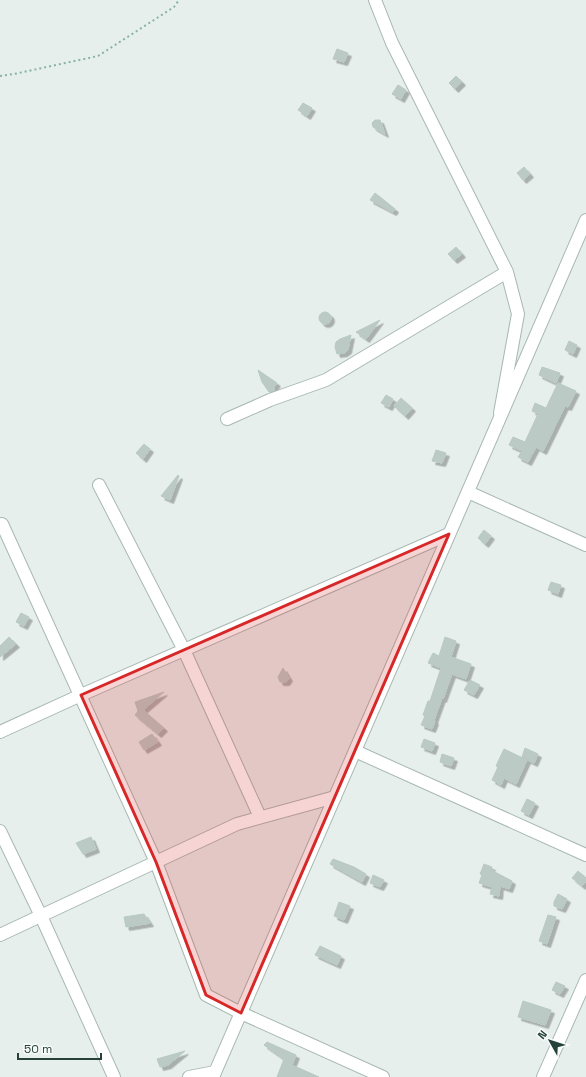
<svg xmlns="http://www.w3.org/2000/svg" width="586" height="1077" font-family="'Space Grotesk',sans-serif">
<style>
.building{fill:#bbcac4;stroke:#b8c9c2;filter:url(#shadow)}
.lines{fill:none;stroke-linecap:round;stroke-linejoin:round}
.minor-casing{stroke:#a8b8b2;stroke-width:14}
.tertiary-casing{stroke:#a8b8b2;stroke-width:14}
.path{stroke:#86b3a5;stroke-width:2;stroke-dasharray:2 3;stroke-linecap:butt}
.minor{stroke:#fff;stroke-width:12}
.tertiary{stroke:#fff;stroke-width:12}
.marked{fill:#d62828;fill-opacity:0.2;stroke:#d62828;stroke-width:3;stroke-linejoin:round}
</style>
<defs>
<filter id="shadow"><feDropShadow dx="3.5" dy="3.5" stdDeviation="0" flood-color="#0004"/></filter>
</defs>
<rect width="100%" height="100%" fill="#e6efeb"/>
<path class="building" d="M337,49L348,53L344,62L333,59Z
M456,76L462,82L455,89L449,83Z
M398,85L406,90L401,99L392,94Z
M303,103L312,108L307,116L298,110Z
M375,120H380L385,134L373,127L372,123Z
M524,167L530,174L523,180L517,173Z
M375,193L395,209L393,212L370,200Z
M456,247L462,254L454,260L448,254Z
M319 318a6 6 0 1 1 12 0a6 6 0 1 1-12 0Z
M380,320L366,339L356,332Z
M351,335L348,350L344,353L337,354L335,347L336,342L340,339Z
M569,341L577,345L573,354L565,350Z
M542,367L560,373L556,383L539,375Z
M258,370L277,383L274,387V391L269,392L262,382Z
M558,383L576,391L568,407L565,406L543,451L536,447L528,462L518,457L522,451L509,445L513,437L525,442L538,414L532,411L535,403L546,408Z
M386,395L393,399L389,407L381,403Z
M401,398L412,408L405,416L394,406Z
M144,444L150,449L143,459L136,453Z
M436,450L446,453L442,463L432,461Z
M178,475L179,476L170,500L161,496Z
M484,530L491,536L485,544L478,538Z
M551,582L561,585L558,594L548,590Z
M21,613L29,617L24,626L16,622Z
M9,637L16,644L0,657V646Z
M445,637L456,641L451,657L471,664L466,679L452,674L443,699L442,698L434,720L435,721L432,729L421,725L425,716L423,715L428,701H430L441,668L428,663L433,653L439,656Z
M283,668L289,678L286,682H280L278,677Z
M470,680L480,685L474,695L464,690Z
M164,692L143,710L164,728L158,734L135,715L138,711L135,702Z
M152,734L158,742L144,750L139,742Z
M424,739L435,743L432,751L421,747Z
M525,748L538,754L534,763L522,757Z
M504,749L527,760L516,784L504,778L501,785L492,780L498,767L496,766Z
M442,754L454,758L451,766L440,762Z
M527,799L535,803L529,815L521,811Z
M91,837L96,849L83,854L76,843Z
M333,859L354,867L366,874L362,882L330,864Z
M484,864L492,867L491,870L512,881L509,889L500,886L499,896L490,894L492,887L479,883L482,875L480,874Z
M578,871L586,878V881L582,886L572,878Z
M373,875L384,880L380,887L370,883Z
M558,894L567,899L562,909L554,906V902Z
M339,902L350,906L344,920L334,916Z
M144,914L150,923L126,927L124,917Z
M548,915L556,917L547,944L539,941Z
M320,946L341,956L337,965L315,955Z
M556,982L565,986L560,994L552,990Z
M523,1001L551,1010L545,1025L518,1017Z
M267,1042L296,1055L292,1065L319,1077H277L284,1059L264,1045Z
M185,1051L168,1065L160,1067L157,1059Z"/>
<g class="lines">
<defs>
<path id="minor" d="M375,0L392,43L507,272
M227,419L270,400L326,380L507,272L518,314L500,413
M99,485L184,650L260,817
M468,492L586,545
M2,524L156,862L206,995L241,1013L383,1077
M0,732L81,695L449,534
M355,751L586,855
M0,831L41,916L114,1077
M0,935L237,824L335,797
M189,1077L215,1072
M543,1077L586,980"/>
<path id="tertiary" d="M213,1077L586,220"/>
</defs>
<use href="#minor" class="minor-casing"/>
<use href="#tertiary" class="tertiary-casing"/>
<path class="path" d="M0,76L14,74L98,56L174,7L179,0"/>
<use href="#minor" class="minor"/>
<use href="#tertiary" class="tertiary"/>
</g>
<path class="marked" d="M449,534L241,1013L206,995L156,862L81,695Z"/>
<g transform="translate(550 1041) rotate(309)" stroke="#f7fbf9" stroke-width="3" paint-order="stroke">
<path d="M0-3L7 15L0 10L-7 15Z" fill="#24423a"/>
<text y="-6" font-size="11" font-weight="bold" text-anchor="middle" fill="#24423a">N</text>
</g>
<path d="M18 1053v6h83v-6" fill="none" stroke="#24423a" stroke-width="2"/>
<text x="24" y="1053" font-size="12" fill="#24423a" stroke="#f7fbf9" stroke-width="3" paint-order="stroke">50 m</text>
</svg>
